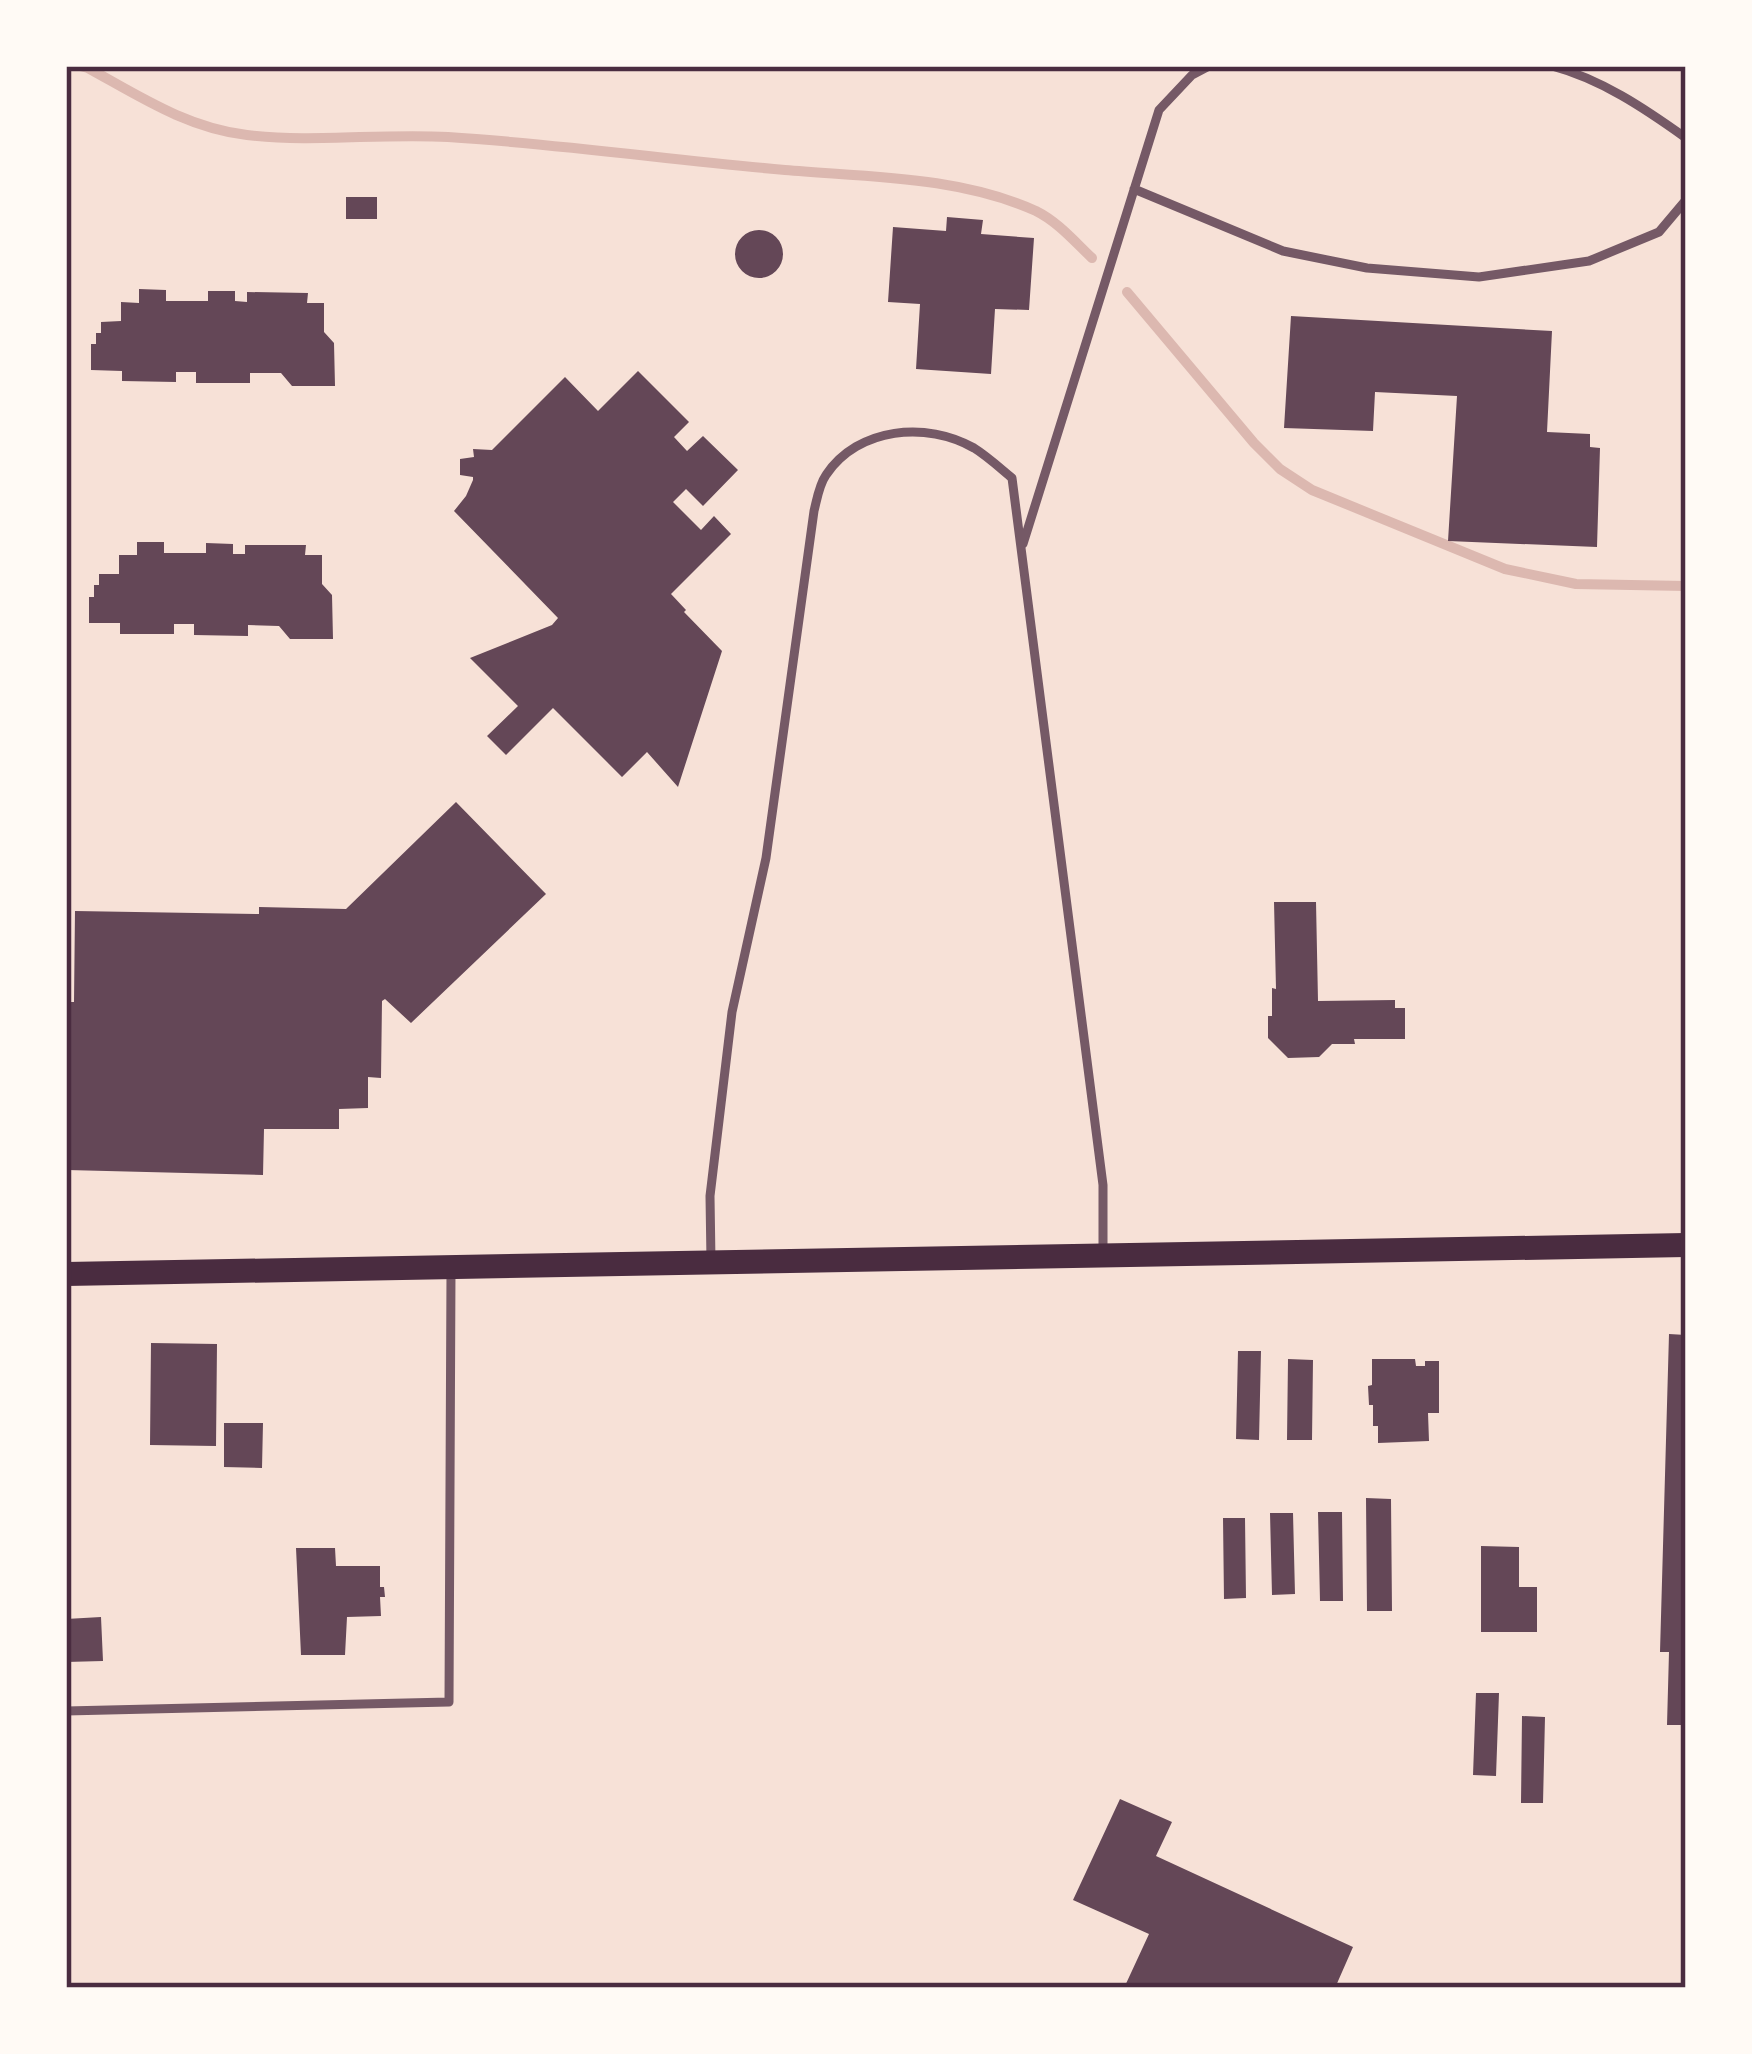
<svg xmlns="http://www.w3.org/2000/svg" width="1752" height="2054" font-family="Literata,serif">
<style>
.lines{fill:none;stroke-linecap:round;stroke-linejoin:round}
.stream{stroke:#dcb8b0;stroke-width:10}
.building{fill:#644757}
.service{stroke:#755966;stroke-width:9}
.secondary{stroke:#4a2c40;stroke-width:24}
.neatline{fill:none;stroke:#4a2c40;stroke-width:4.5}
</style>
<rect width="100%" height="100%" fill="#f7e1d7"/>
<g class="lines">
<path class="stream" d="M80,66L88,68C139,96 187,128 247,135C313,143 381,133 448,137C560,144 672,160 785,170C867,177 959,176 1036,211C1058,222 1074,241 1092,258
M1127,292L1254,443L1280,469L1312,490L1505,569L1576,584L1686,586"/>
</g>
<path class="building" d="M346,197H377V219H346Z
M947,217L983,220L981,234L1034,238L1029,310L995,309L991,374L916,369L920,304L888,302L893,227L946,231Z
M735 254a24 24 0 1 1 48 0a24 24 0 1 1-48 0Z
M139,289L166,290V301H208V291H235V301L247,302V292L308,293L307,303H324V332L334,343L335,386H292L281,373H250V383H196V372H176V382L122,381V371L91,370V344H96V333H101V322L121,321V302L139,303Z
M1291,316L1552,331L1547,432L1590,434V447L1600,448L1597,547L1448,541L1457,396L1375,392L1373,431L1284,428Z
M638,371L689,422L674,437L687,451L703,436L738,470L703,506L686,489L673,502L701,530L714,516L731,534L671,594L686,610L684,612L722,651L678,787L647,752L622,777L553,708L506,755L487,736L518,706L470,658L552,625L558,618L454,511L466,496L473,480V477L460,475V459L474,457L473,449L492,450L565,377L598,411Z
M137,542H164V553H206V543L233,544V554H245V545H306L305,555H322V584L332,595L333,639H290L279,626L248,625V636L194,635V624H174V634H120V623H89V597H94V585H99V574H119V555H137Z
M456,802L546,894L411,1023L385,999L382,1001L381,1078L368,1077V1108L339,1109V1129H264L263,1175L67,1170L70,1090H66V1002H74L75,911L259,914V907L346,909Z
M1274,902H1316L1318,1001L1395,1000V1008H1405V1039H1354L1355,1044H1332L1319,1057L1288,1058L1268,1038V1016H1272V988L1276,989Z
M1669,1334L1686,1335V1725H1667L1669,1652H1660Z
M151,1343L217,1344L216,1446L150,1445Z
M1238,1351H1261L1259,1440L1236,1439Z
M1288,1359L1313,1360L1312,1440H1287Z
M1372,1359H1415L1416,1366H1425V1361H1439V1413H1428L1429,1441L1378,1443V1426H1373V1405H1369L1368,1386L1372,1385Z
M224,1423H263L262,1468L224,1467Z
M1366,1498L1391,1499L1392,1611H1367Z
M1318,1512H1342L1343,1601H1320Z
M1270,1513H1293L1295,1594L1272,1595Z
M1223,1518H1245L1246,1598L1224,1599Z
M1481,1546L1519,1547V1587H1537V1632H1481Z
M296,1548H335L336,1566H380V1587H384L385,1597H380L381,1616L347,1617L345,1655H301Z
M101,1617L103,1661L66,1662V1619Z
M1476,1693H1499L1496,1776L1473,1775Z
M1522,1716L1545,1717L1543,1803H1521Z
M1120,1799L1172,1822L1156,1856L1353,1947L1335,1988H1124L1149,1934L1073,1900Z"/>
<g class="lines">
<path class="service" d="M1552,66C1601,79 1644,108 1686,138
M1134,189L1283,251L1367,268L1479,277L1589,261L1659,232L1686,200
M1023,544L1159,110L1192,75L1209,66
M711,1261L710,1196L732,1012L766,858L814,511C817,499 819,485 826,475C858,427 927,421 974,448C987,456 1000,468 1012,478L1103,1185V1255
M66,1711L449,1702L451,1271"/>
<path class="secondary" d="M66,1274L1686,1245"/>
</g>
<rect width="1752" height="2054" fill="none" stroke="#fffaf5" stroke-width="138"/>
<rect x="69" y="69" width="1614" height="1916" class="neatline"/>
</svg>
